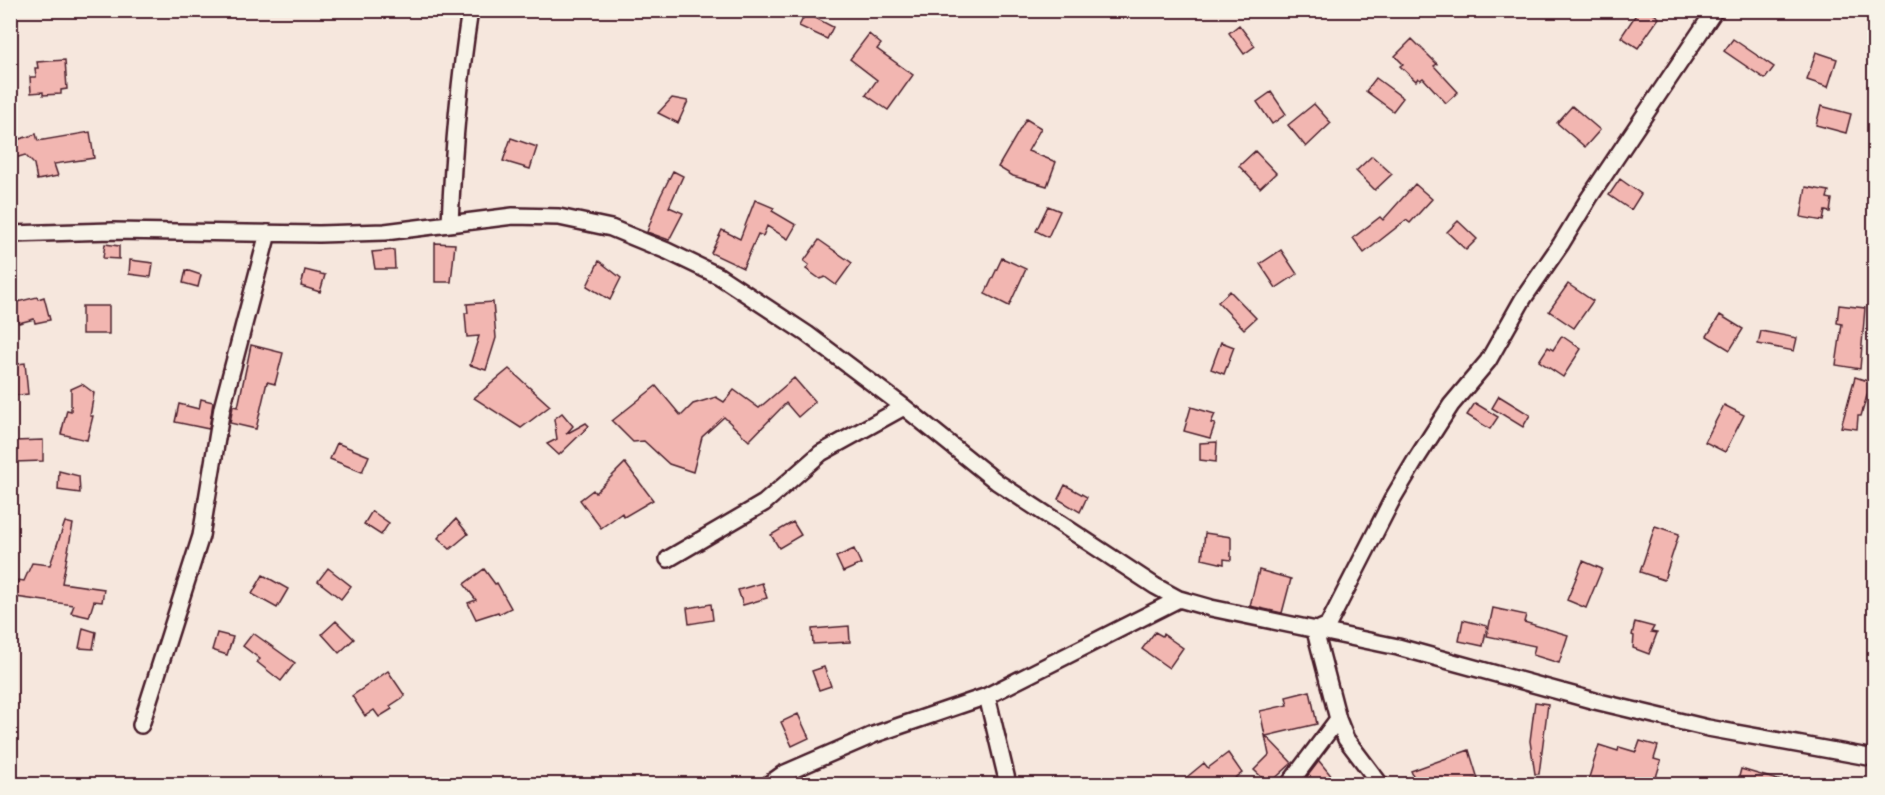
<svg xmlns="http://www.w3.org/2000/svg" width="1885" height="795" font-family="'Architects Daughter',sans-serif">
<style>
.building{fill:#f2b6b1;stroke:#4a1f2b;stroke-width:1.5}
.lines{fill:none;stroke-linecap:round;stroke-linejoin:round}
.minor-casing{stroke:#4a1f2b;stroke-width:20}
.minor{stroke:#f7f3e8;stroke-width:15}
</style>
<rect width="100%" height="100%" fill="#f6e7dd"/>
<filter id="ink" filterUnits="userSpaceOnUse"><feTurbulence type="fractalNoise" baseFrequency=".0167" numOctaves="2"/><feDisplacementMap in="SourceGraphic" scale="12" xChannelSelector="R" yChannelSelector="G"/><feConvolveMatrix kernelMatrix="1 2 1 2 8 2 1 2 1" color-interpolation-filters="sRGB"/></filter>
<g filter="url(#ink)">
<path class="building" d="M1639,10H1649L1659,18L1638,48L1621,37Z
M806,13L833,27L827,39L799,26Z
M1239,25L1255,46L1244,54L1229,33Z
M869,34L881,44L877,49L913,75L888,110L866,95L877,80L850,59Z
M1412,39L1437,64L1434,66L1458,92L1446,103L1423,78L1420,80L1418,78L1416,81L1400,66L1403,64L1395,56Z
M1733,39L1774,67L1765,79L1724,51Z
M1816,52L1837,59L1828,87L1807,80Z
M65,60L67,89L61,90V94L43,95V92L31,93L30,77H36L35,68H38L37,62Z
M1376,78L1403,98L1393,111L1366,91Z
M1271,92L1286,114L1272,124L1257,102Z
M672,98L688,101L678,123L658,113Z
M1314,104L1331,123L1306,147L1288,125Z
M1572,106L1600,130L1585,147L1557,123Z
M1821,106L1851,114L1846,133L1816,125Z
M1026,119L1041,128L1028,151L1056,162L1047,186L1013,176L998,167Z
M90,132L94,158L54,164L58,176L37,180L34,164L25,155L15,158L10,144V142L36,134L38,141Z
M511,138L537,147L530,169L503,161Z
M1255,151L1276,173L1260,188L1239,166Z
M1372,156L1392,174L1375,190L1356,171Z
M673,171L683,176L669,207L683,213L669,240L647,232L658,201Z
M1620,179L1641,194L1631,210L1609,195Z
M1415,184L1432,199L1410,223L1406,220L1364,253L1353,238L1380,217L1383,220Z
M1806,187L1829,191L1827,198L1832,199L1830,212L1825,211L1823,221L1801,217Z
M755,200L774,208L772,211L796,225L788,239L767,226L763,236L758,234L743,268L711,253L722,230L740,239Z
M1048,206L1060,211L1048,237L1036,231Z
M1458,221L1477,239L1466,250L1447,232Z
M819,240L852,263L836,285L825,277L820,279L806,269L809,265L804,261Z
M435,243L455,244L451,282H435Z
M105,244L119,246V259L103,258Z
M394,250L395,269H375L372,252Z
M1281,250L1297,274L1276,288L1260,264Z
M1002,258L1026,269L1009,306L985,294Z
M130,260L153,263L151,277L129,274Z
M599,261L621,278L610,300L587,286Z
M186,270L201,275L198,287L183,283Z
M305,270L325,275L320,292L301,286Z
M1568,284L1593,301L1574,328L1549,311Z
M1230,291L1256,318L1244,329L1218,302Z
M37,297L38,299L44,297L50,320L35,323L34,319L19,323L13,303Z
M493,302L496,338L486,370L470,365L479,336L467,337L465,313H468L467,304Z
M1839,305L1865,308L1860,369L1836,365L1842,324L1837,323Z
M82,306H109V334H82Z
M1720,315L1743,329L1730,350L1707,336Z
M1761,331L1797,338L1794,351L1758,344Z
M1562,336L1581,349L1563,377L1539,361L1548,347L1553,350Z
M1221,342L1234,347L1224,374L1211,369Z
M251,345L283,353L275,384L267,382L256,429L230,423L233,406L238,407Z
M25,363L28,394L10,396V365Z
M509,369L550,406L521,428L474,398Z
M1855,377L1871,382L1861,416H1858L1857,429L1841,427Z
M794,378L815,402L798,417L786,403L749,441L724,417L702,437L693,472L669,464L644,441L633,442L612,421L656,386L681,416L693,404L716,397L724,402L734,390L759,408Z
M82,384L94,393L90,416H93L87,440L61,434L67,410L71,411V389Z
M1499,396L1530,415L1523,427L1492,408Z
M201,399L213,402L209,429L175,422L179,404L199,409Z
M1475,403L1498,417L1490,429L1467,415Z
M1724,405L1744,415L1725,452L1705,442Z
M1191,407L1215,414L1211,423L1215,424L1210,438L1184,431Z
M562,413L573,426L566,434L586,423L589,426L559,455L547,444L557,439L554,419Z
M43,440V461L14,462V441Z
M1217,442L1216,462L1200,460V443Z
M337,443L369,456L362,472L330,459Z
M625,463L653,500L624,517L622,513L601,528L580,500L593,490L595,493Z
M59,471L79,476L80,493L58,490Z
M1065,485L1087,497L1080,512L1058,499Z
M372,511L389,523L381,535L364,524Z
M456,519L468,534L450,549L438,538Z
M65,522L73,524L62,583L104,589L102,602L94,601L89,617L71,613L74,605L16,597L18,580L24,581L32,563L50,565Z
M793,522L801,535L779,548L771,535Z
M1655,526L1679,534L1664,580L1640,572Z
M1205,533L1231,537V560L1224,559V564L1202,559Z
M854,549L861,564L843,572L836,557Z
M1583,561L1602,569L1586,608L1567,600Z
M328,568L351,586L341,599L318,581Z
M484,569L495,584L497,583L511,608L499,614L498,612L476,619L468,603L476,600L464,584Z
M1259,570L1291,579L1282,613L1250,606Z
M263,575L288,589L277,608L252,594Z
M762,583L767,598L743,605L738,590Z
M711,604L713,620L689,624L687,608Z
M1493,608L1526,615L1524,622L1568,635L1559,663L1533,655L1535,646L1487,636Z
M1463,620L1487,626L1483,646L1459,641Z
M336,621L354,639L339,653L322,634Z
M1635,622L1654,627L1651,632L1657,633L1649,654L1633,648L1634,636L1632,635Z
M849,626L850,642L813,644L812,629Z
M83,628L96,632L93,649L79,648Z
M1155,632L1162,636L1163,634L1183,648L1169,668L1142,649Z
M217,633L233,637L227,655L212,650Z
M253,633L295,663L281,681L257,662L260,659L243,646Z
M824,667L831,686L819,690L812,671Z
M388,671L405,696L390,706L392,709L379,717L374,710L365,716L352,696Z
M1310,691L1317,724L1266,736L1292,763L1269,784L1254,770L1269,755L1260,711L1288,705L1286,697Z
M1535,702L1548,704L1539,774H1535L1530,741Z
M798,714L809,738L792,746L781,722Z
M1640,741L1658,746L1654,759L1661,761L1654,784H1587L1599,745L1618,751L1619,747L1636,752Z
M1469,750L1478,779L1460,784H1417L1411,771Z
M1228,753L1242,773L1227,784H1193L1187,777L1204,763L1208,768Z
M1319,761L1338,784H1311L1306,778Z
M1741,769L1781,781L1780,784H1737Z"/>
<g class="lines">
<defs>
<path id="minor" d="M450,223C453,153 459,81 470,10
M10,234L112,231L319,234L385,232L513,216L559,217L611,228L667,251L719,276L807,334L904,407L997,482L1155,586L1179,599L1211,608L1398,647L1595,701L1708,728L1874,758
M668,559L764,503L821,453L904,407
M987,696L1008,784
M141,725L201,536L222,408L268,233
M769,784L783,774L873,735L987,696L1179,599
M1289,784L1338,719
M1380,784L1346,739L1338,719L1315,631L1328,625L1393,498L1415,461L1451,405L1488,361L1523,299L1561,244L1589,198L1715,10"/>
</defs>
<use href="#minor" class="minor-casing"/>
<use href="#minor" class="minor"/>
</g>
</g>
<rect width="1885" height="795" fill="none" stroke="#f7f3e8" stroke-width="36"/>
<rect x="18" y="18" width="1849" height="759" fill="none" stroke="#4a1f2b" stroke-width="2" filter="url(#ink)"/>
</svg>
